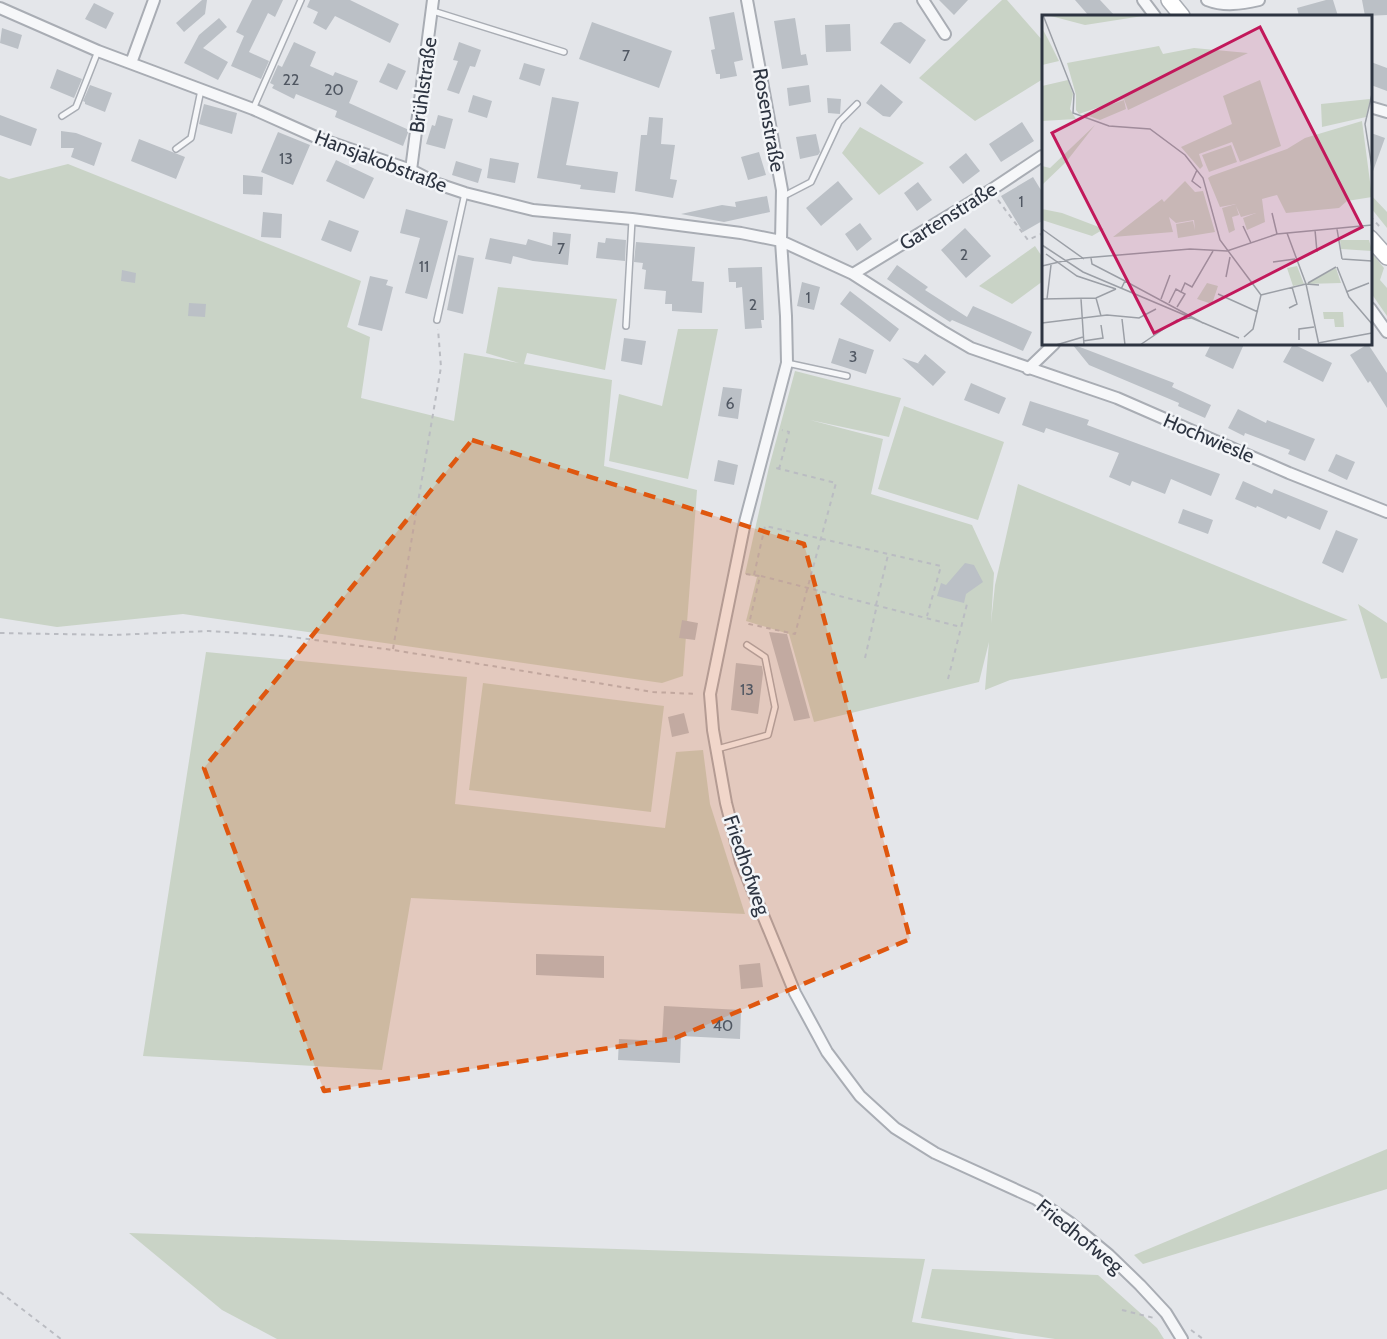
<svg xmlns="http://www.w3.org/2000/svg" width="1387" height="1339" font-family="Cabin,sans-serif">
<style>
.green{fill:#c9d3c6}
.building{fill:#bbc0c6}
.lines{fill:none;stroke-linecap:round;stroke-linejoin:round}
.lane-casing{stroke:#a9adb4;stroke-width:8}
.street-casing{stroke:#a9adb4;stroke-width:14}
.secondary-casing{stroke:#a9adb4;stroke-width:18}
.path{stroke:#babcc2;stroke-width:2;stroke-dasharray:4.5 4.5;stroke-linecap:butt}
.lane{stroke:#f6f7f9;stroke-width:5}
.street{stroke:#f6f7f9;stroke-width:10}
.secondary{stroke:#fff;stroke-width:15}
.marked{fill:#df570f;fill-opacity:0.2;stroke:#df570f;stroke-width:4.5;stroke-dasharray:12 8;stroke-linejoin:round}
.labels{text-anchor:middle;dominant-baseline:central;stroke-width:5;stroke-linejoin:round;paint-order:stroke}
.number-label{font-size:16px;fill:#505762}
.street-label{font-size:20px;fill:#2d3441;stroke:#f3f5f8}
.inset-road{fill:none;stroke:#9b9fa6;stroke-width:1.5}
.view{fill:#c2185b;fill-opacity:0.15;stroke:#c2185b;stroke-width:3}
.inset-edge{fill:none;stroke:#2d3441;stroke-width:3}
</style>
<rect width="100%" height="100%" fill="#e4e6ea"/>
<path class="green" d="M1002,0H1007L1043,41V79L975,121L919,78Z
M860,127L924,163L879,195L842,153Z
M68,164L361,281L347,327L370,337L361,398L454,421L464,353L519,363L486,353L498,287L617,299L605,370L527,353L524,364L612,380L604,466L697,490L683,676L662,683L183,614L57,627L0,618V176L9,179Z
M1370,194L1387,212V228L1371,208Z
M1035,246L1043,258V281L1012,304L979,286Z
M1371,252L1384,268L1380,280L1387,288V316L1371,293Z
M678,329H718L688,479L609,461L619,394L662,406Z
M795,371L901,398L889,437L810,420L883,439L871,494L972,525L994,573L991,623L995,585L1018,484L1348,620L1010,680L985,690L989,642L979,682L814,722L789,634L746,621L757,577L745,574L769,467Z
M904,406L1004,442L978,520L878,489Z
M1358,604L1387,623V678L1381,679Z
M206,652L467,677L455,804L665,828L676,752L703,750L710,804L745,914L411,898L382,1070L143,1056Z
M483,683L664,706L651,812L469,790Z
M1387,1149V1189L1143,1264L1134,1255Z
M129,1233L925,1259L912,1322L1015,1339H277L222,1310Z
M932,1269L1098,1275L1157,1328L1164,1339H1055L921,1318Z"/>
<path class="building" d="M202,0H207L205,14L184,32L176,23Z
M252,0H283L275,17L268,13L249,52L269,61L261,79L231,66L244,36L236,32Z
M310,0H350L399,24L390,43L335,16L326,30L313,23L318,12L307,7Z
M939,0H968L954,15Z
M1075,0H1100L1115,16H1089Z
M1326,0H1333L1338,16H1299L1297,8Z
M1362,0H1387V15L1365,16Z
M94,3L114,13L106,29L85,19Z
M734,12L743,60L734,62L737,76L720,79V74H716L711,50L715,49L709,17Z
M219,18L227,27L203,48L228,62L218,80L184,63L199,35Z
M795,18L801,55L806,54L808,65L782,69L774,21Z
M592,22L672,51L659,88L579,59Z
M901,22L926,40L910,64L880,43L894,23Z
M850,24L851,51L826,52L825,25Z
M2,28L22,35L18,49L0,43Z
M294,42L316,52L310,66L333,76L335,72L358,81L349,103L409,130L403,146L335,117L337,111L296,94L294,99L272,88L274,85L270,83L278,65L282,67Z
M459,42L481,50L475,67L470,66L459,94L447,90L458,61L453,60Z
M1371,62L1387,68V91L1371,85Z
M388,63L406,71L397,90L379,82Z
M524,63L545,69L540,86L519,79Z
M57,69L82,79L74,98L50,88Z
M881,84L903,102L890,117L883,116L866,103Z
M90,85L112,93L105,112L85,104V102L83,101Z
M809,85L811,102L789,106L787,88Z
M473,95L492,101L487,118L468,112Z
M552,97L579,102L566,165L618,172L615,193L580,189L581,185L537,178Z
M827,98L841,99L840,114L828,113Z
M204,104L237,113L232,134L199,124Z
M0,115L37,129L31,146L0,135Z
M438,115L453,119L445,149L426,144L432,125L435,126Z
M649,117L663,118L661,144L675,145L670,179L677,180L673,198L635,191L641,135H647Z
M1022,122L1034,141L1001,162L989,144Z
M61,131L76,133L102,143L94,166L71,157L74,148H61Z
M278,132L310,145L293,185L261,172Z
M1371,133L1385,138L1372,174H1371Z
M816,134L820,152L818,155L800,159L796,137Z
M139,139L185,157L176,179L131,161Z
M759,152L766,175L748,180L741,157Z
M966,153L980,171L963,184L949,167Z
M490,158L519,163L515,183L487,178Z
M336,160L374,178L364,199L326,181Z
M456,161L482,169L478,183L452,175Z
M243,175L263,177L262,195L243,194Z
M1033,177L1044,195V220L1023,232L1001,196Z
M838,181L853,199L821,226L806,208Z
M918,182L932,200L917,211L904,193Z
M767,196L770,212L724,222L681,214L722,205L736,207L735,202Z
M406,209L448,221L427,299L405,293L420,238L400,233Z
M263,212L282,214L281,238L261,237Z
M329,220L359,231L351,252L321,240Z
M860,223L872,239L857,251L845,234Z
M965,228L991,256L966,278L941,250Z
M553,232L571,234L568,265L533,261L513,256L511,264L485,259L490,238L526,245L528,239L552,246Z
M606,238L626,240L625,261L596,258L598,242L605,243Z
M636,242L695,247L692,281L704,282L702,313L672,311V304H665L666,291L644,289L646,270L642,269L643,263L634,262Z
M458,255L474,258L463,314L447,310Z
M897,265L928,287L925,290L967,317L973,306L1032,332L1023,351L952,320L950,322L928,308L887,279Z
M762,267L764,320H761L762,328L745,329L742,287L736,288V282H729L728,268Z
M122,270L136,273L135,283L121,281Z
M370,276L388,280L386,285L393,287L382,331L358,325Z
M802,282L820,287L814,310L797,306Z
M850,291L899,329L890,342L840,304Z
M189,303L206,304L205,317L188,316Z
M624,338L646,341L642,365L621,361Z
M839,338L874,350L866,374L831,363Z
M1072,344L1174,383L1172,387L1211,405L1205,418L1178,406L1179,403L1089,365Z
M1211,344H1244L1233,369L1205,356Z
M1293,344L1332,363L1323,382L1283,362Z
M1368,344L1387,373V408L1370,381L1368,383L1350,355Z
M925,354L946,372L933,386L902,358L920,364L918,363Z
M971,383L1006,398L999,414L964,400Z
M723,387L742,389L738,419L718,416Z
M1030,401L1089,420L1087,425L1220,474L1211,496L1171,479L1165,494L1132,481L1130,486L1109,477L1119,453L1046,428L1044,433L1022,425Z
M1238,409L1266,423L1267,420L1315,439L1305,461L1288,454L1290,450L1245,433L1244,436L1228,428Z
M1336,454L1355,462L1347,480L1328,471Z
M718,460L738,465L734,485L714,481Z
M1243,481L1272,494L1274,489L1328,511L1320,530L1288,516L1286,519L1257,506L1256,508L1235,499Z
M1183,509L1213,520L1208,534L1178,523Z
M1336,530L1358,539L1343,573L1322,563Z
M965,563L974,565L983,582L966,594L964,603L937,596L941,583L946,585Z
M682,620L698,623L695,640L679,638Z
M769,632L787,634L810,718L794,721Z
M736,663L762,666L763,673L758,714L731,710Z
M684,713L689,733L672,737L668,717Z
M536,954L604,956V978L536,975Z
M760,963L763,987L741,989L739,965Z
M664,1006L741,1010L740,1039L681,1036L680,1063L618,1060L619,1039L662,1041Z"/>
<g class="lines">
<defs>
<path id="lane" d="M433,11L564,52
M253,109L301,0
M62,116L76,107L98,51
M176,149L191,138L201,90
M782,197L811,182L839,122L857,104
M437,320L465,193
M626,326L632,220
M787,363L847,376
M717,749L768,735L775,707L765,657L747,645"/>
<path id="street" d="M747,0L782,190L781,241L786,316L787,363L745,522L710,694L713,730L726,803L741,862L795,993L827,1052L860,1096L895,1128L935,1153L1036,1199L1069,1222L1109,1255L1140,1285L1166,1313L1182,1339
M923,0L945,34
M1143,0L1155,16
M1207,0C1225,7 1241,4 1259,0
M0,8L98,51L253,109L318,138L411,170L438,184L465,193L533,210L632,219L741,233L781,241L853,274L942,331L971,348L1117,398L1289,473L1387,512
M131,63L154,0
M1370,107L1387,112
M411,170L433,0
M853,274L991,190L1042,156
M1370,308L1387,332
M1028,369L1054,344"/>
<path id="secondary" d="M1169,0L1182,16
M1370,238L1387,257"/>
</defs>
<use href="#lane" class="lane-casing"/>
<use href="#street" class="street-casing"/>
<use href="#secondary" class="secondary-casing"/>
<path class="path" d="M998,200L1028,240L1041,234L1044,238
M1370,216L1380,227
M779,469L789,432L782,430
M746,574L760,576L749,624L795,634L836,483L772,467
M754,575L765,526L941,566L927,616
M761,576L961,627
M876,605L888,555
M0,633L113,635L209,631L284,636L393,650L653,692L697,694
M393,649L441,367L438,329
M865,658L877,605
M948,679L967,604
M0,1292L61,1339
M1122,1310L1154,1318
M1191,1330L1203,1339"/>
<use href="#lane" class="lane"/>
<use href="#street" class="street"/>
<use href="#secondary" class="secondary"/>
</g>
<path class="marked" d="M472,440L804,544L910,939L675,1038L324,1091L204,768Z"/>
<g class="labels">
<g class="number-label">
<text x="626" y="55">7</text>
<text x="291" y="79">22</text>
<text x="334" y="89">20</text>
<text x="286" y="158">13</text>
<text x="1021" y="201">1</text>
<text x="561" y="248">7</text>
<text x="964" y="254">2</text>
<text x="424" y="266">11</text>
<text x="808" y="297">1</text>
<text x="753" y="304">2</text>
<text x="853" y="356">3</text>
<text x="730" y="403">6</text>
<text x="747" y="689">13</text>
<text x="723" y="1025">40</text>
</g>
<g class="street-label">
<text transform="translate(423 85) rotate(-82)">Brühlstraße</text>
<text transform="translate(769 120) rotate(80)">Rosenstraße</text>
<text transform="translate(381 161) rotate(21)">Hansjakobstraße</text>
<text transform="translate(948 216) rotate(-32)">Gartenstraße</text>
<text transform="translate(1209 438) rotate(23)">Hochwiesle</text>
<text transform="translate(747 865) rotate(71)">Friedhofweg</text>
<text transform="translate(1080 1236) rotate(39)">Friedhofweg</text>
</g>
</g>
<g transform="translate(1042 15)">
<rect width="330" height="330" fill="#e4e6ea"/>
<path d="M5,0H107L43,10ZM0,13L6,24L17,46L0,50ZM117,31L121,39L152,33L206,38L86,95L82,84L37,99L34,95V80L25,48ZM26,65L31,79L28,94L34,104L0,106V71ZM218,65L239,131L198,147L190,127L157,139L161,151L158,154L139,132L190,109L181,81ZM328,84L324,102L280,112L279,89ZM82,85L84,94L58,105L41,99ZM320,106L330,182L305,186L297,193L244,198L235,180L220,184L223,207L205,215L201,203L214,198L199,202L194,191L197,200L190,202L193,215L187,218L180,193L194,189L178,192L166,163L169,161L245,134L263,123ZM53,110L24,147L0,170V151L8,153ZM189,130L195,147L167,157L160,140ZM143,166L153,177L161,176L173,217L136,223L134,209L151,206L153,215L152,205L134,208L127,202L131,217L71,222L120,184L122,187ZM0,194L20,198L62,214L50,221L0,205ZM298,225H327L330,236L299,234ZM255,251L262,269L251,271L245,253ZM294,253L299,268L264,269ZM165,268L176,271L170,289L155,284ZM281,297H301L302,312H293L292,304H282Z" fill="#c9d3c6"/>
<path class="inset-road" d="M1,0L32,79L31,98L67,111L108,114L143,140L161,163L178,225L219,280M330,79L323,109L330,153M155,155L150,166L159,173M230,198L235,219M201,211L209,228M0,214L42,244M295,214L300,244M273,215L275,237M245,218L264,269L277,330M0,230L41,257L197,323M4,239L35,261L74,274M49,243L50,249L83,266M300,244L330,246M231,247L253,244M0,251L30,244L148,234L185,236L235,219L330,210M295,252L307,282L330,309M184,262L188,242M266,268L294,252M79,274L83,266L161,308M304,277L327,268M176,279L216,297M219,280L264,269L277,270M54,283L59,301M0,284L54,283L74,274M5,284L9,250M39,284L42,330M119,284L128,260M127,288L134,274L139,277M135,292L143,279L139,277L143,268L150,272L171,236M247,293L255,289L250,272M80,304L83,330M0,308L65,300L97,303L114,294M202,322L211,314L219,280M257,325V314L272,312M41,326L61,323L59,310M276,328L330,318M14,330L41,322M98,330L135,305L149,303"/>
<path class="view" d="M218,12L320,212L112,318L10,118Z"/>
<rect width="330" height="330" class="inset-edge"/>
</g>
</svg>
